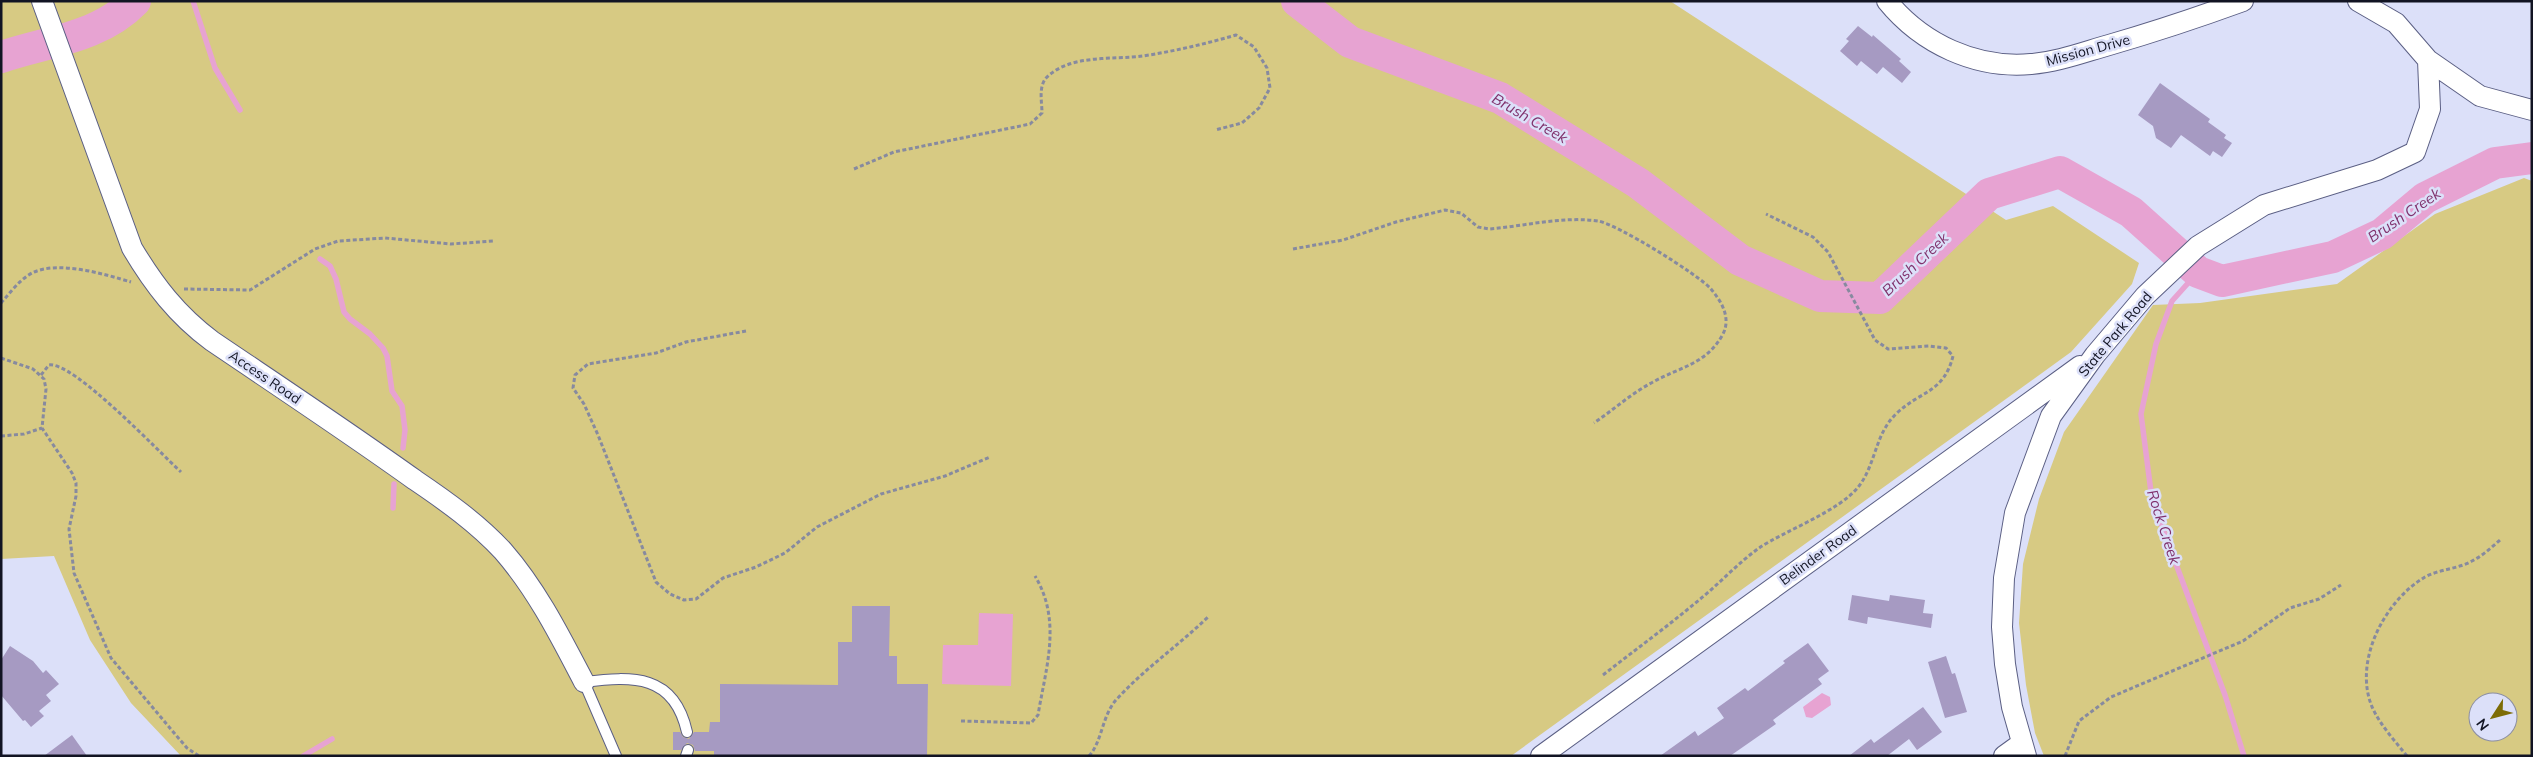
<svg xmlns="http://www.w3.org/2000/svg" width="2533" height="757" font-family="Mulish,sans-serif">
<style>
.green{fill:#d7ca83;fill-rule:evenodd}
.water{fill:#e7a3d2}
.lines{fill:none;stroke-linecap:round;stroke-linejoin:round}
.stream{stroke:#e7a3d2;stroke-width:5.5}
.river{stroke:#e7a3d2;stroke-width:32}
.building{fill:#a69ac2}
.service-casing{stroke:#5b5f84;stroke-width:12}
.minor-casing{stroke:#5b5f84;stroke-width:22}
.path{stroke:#878a9f;stroke-width:3;stroke-dasharray:4 2.5;stroke-linecap:butt}
.service{stroke:#fff;stroke-width:10}
.minor{stroke:#fff;stroke-width:20}
.labels{text-anchor:middle;dominant-baseline:central;stroke-width:5;stroke-linejoin:round;paint-order:stroke}
.street-label{font-size:14px;fill:#121423;stroke:#dce0f9}
.water-label{font-size:15px;font-style:italic;fill:#80326d;stroke:#dce0f9}
</style>
<rect width="100%" height="100%" fill="#dce0f9"/>
<path class="green" d="M1,1H1670L2006,220L2053,206L2139,263L2132,284L2071,352L1511,756H181L131,703L90,640L54,556L1,559Z
M2524,178L2532,181V756H2044L2035,733L2026,685L2019,623L2023,564L2039,499L2064,432L2153,305L2200,303L2337,284L2435,214ZM2478,702H2508V732H2478Z"/>
<path class="water" d="M979,613L1013,614L1011,686L942,684L943,645H978Z
M1822,693L1830,697L1831,705L1812,718L1806,717L1803,707Z"/>
<g class="lines">
<path class="stream" d="M193,1L215,68L240,110
M320,259L330,266L336,279L344,312L350,319L370,334L383,348L387,356L392,391L402,406L405,430L403,448
M2198,272L2172,301L2156,344L2141,414L2152,500L2225,695L2244,756
M393,508L394,484
M303,756L332,739"/>
<path class="river" d="M1297,1L1350,42L1500,98L1638,183L1740,260L1820,296L1880,298L1989,194L2060,172L2131,212L2198,272L2222,281L2333,257L2382,234L2425,198L2495,163L2532,158
M1,57C48,41 99,38 135,1"/>
</g>
<path class="building" d="M1858,26L1872,37L1873,35L1901,59L1899,61L1911,72L1902,83L1883,67L1877,74L1861,61L1857,66L1840,51L1849,41L1846,39Z
M2160,83L2210,119L2208,122L2226,135L2224,138L2232,143L2222,157L2213,151L2210,156L2181,135L2171,148L2156,138L2153,126L2138,115Z
M1852,595L1889,601L1890,595L1925,600L1923,613L1933,614L1931,628L1868,617L1867,624L1848,620Z
M852,606H890L889,656H897V684H928L927,756H714V751H695L693,745L687,743L681,750H673V732H680L683,737L689,739L694,732H709L710,722H720V684L838,685V642H852Z
M1808,643L1829,671L1818,679L1822,684L1773,720L1776,724L1730,756H1660L1695,731L1698,736L1724,718L1717,708L1745,688L1748,691L1785,663L1783,661Z
M10,646L33,661L43,673L46,670L59,684L46,695L51,701L39,711L44,716L31,727L25,720L23,721L1,695V660Z
M1946,656L1952,674L1955,673L1967,712L1945,718L1928,662Z
M1923,707L1942,732L1917,750L1909,739L1887,756H1849L1871,739L1874,743Z
M72,735L87,756H44Z"/>
<g class="lines">
<defs>
<path id="service" d="M616,756L584,682C633,676 674,674 687,732
M686,756L688,750"/>
<path id="minor" d="M42,1L132,248C154,285 177,315 212,341C280,387 348,432 415,480C446,501 477,523 503,551C537,590 560,636 584,682
M1887,1C1922,44 1976,69 2031,64C2058,62 2084,52 2109,45C2154,32 2199,17 2243,1
M2358,1L2396,23L2428,60L2480,96L2532,110
M1541,756L2080,366
M2004,756L2022,743
M2026,756L2012,707L2005,664L2002,627L2004,578L2015,513L2051,416L2095,355L2145,296L2198,246L2264,205L2377,170L2415,152L2430,109L2428,60"/>
</defs>
<use href="#service" class="service-casing"/>
<use href="#minor" class="minor-casing"/>
<path class="path" d="M854,169L894,152L1030,124L1042,113C1042,102 1038,86 1047,77C1071,54 1113,60 1143,56C1175,51 1205,44 1236,35L1254,47L1267,68L1270,88L1259,108L1242,123L1215,130
M1293,249L1343,240L1396,222L1445,210L1461,213L1478,227L1489,229C1525,226 1563,216 1598,221C1617,224 1699,275 1711,289C1722,302 1731,318 1723,334C1707,364 1680,367 1653,382C1632,393 1613,410 1594,423
M184,289L250,290L315,249L338,241L385,238L451,244L494,241
M1,303C10,293 19,280 32,273C58,260 104,274 131,282
M746,331L686,342L656,353L588,364L575,375L573,388L584,404L598,435L656,582L670,594L684,600L696,599L723,578L756,567L785,553L817,527L881,494L945,476L990,457
M1,358L33,369L44,379L46,389L42,428L72,473L76,483V496L69,529L74,573L111,658L175,734L187,748L199,756
M41,375L49,365C73,361 159,452 181,472
M1,436L24,434L42,428
M1603,675C1635,650 1668,626 1699,600C1719,584 1738,563 1759,548C1786,530 1840,511 1859,486C1876,464 1875,433 1897,413C1920,391 1944,393 1953,356L1946,348L1929,346L1888,349L1875,340L1828,252L1813,237L1766,214
M961,721L1031,723L1038,715C1046,667 1062,621 1035,576
M1089,756C1102,742 1102,716 1116,700C1144,669 1178,646 1208,617
M2065,756L2079,721L2111,697L2243,641L2290,608L2319,599L2341,585
M2407,756C2395,741 2381,726 2373,709C2352,663 2384,601 2425,577C2440,569 2458,569 2472,561C2482,556 2491,548 2500,540
M2469,756V755"/>
<use href="#service" class="service"/>
<use href="#minor" class="minor"/>
</g>
<g class="labels">
<g class="street-label">
<text transform="translate(2088 50) rotate(-15)">Mission Drive</text>
<text transform="translate(2115 334) rotate(-50)">State Park Road</text>
<text transform="translate(265 377) rotate(34)">Access Road</text>
<text transform="translate(1818 555) rotate(-36)">Belinder Road</text>
</g>
<g class="water-label">
<text transform="translate(1530 118) rotate(30)">Brush Creek</text>
<text transform="translate(2404 215) rotate(-34)">Brush Creek</text>
<text transform="translate(1915 264) rotate(-43)">Brush Creek</text>
<text transform="translate(2164 527) rotate(72)">Rock Creek</text>
</g>
</g>
<rect width="2533" height="757" fill="none" stroke="#121423" stroke-width="5"/>
<g transform="translate(2493 717) rotate(234)"><circle r="24" fill="#dce0f9" stroke="#8b8ea3"/>
<path d="M0-4L9 19L0 12L-9 19Z" fill="#7d6c06"/>
<text y="-8" font-size="14" font-weight="bold" text-anchor="middle" fill="#121423">N</text>
</g>
</svg>
